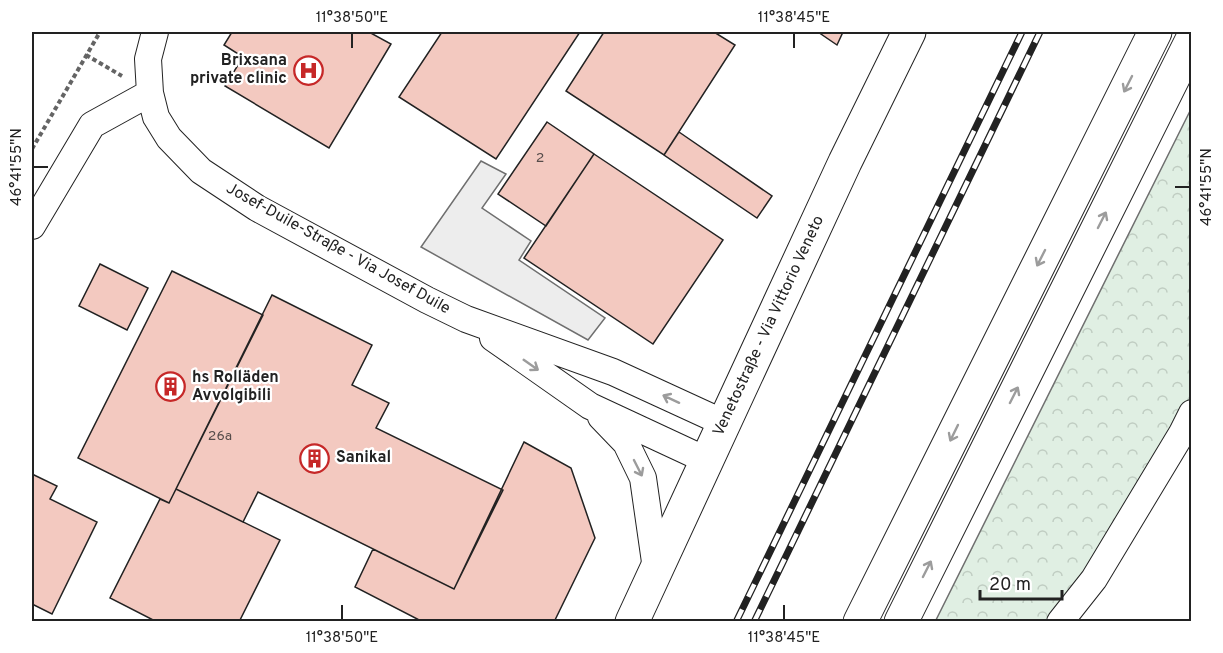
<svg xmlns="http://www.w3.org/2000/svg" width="1223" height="653" font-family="Overpass,sans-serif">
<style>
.forest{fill:url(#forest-crowns);stroke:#6f6f6f;stroke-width:1.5}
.parking{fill:#ededed;stroke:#6f6f6f;stroke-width:1.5}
.building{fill:#f3c9c0;stroke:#222;stroke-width:1.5}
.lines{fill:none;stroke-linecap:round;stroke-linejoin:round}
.street-casing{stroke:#222;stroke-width:28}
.primary-casing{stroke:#222;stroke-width:35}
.highway-casing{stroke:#222;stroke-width:35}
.path{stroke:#646464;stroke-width:4;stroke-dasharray:4.5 3;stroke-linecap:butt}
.street{stroke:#fff;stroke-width:26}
.primary{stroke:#fff;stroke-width:33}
.highway{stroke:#fff;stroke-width:33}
.rail-casing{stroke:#222;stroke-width:7}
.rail{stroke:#fff;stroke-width:4.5;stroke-dasharray:14;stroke-linecap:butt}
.oneway{stroke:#9c9c9c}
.ticks{fill:none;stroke:#222;stroke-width:2}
.labels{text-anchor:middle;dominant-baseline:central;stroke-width:4.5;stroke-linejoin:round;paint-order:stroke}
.number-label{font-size:14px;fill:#564c4a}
.poi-label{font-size:16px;font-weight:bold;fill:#222;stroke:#fff;text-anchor:start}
.street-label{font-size:16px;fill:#222;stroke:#fff}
.neatline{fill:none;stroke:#222;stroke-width:2}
.ticks-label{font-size:15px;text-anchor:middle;fill:#222}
</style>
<defs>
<pattern id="forest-crowns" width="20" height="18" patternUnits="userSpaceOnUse" patternTransform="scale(1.5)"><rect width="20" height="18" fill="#e0efe3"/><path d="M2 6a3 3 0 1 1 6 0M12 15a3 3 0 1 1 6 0" fill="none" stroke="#c0cdc2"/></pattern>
</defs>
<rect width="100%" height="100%" fill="#fff"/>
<path class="forest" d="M1191,109L1192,413L1060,621L935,622Z"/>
<path class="parking" d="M481,161L506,174L482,208L531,241L519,260L605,318L588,340L421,247Z"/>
<path class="building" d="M232,32H369L391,44L329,148L225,86L243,57L224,45Z
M442,32H580L496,159L399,97Z
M604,32H714L735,45L664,155L566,91Z
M818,32H843L837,45Z
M547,122L594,154L546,226L498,194Z
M679,132L772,196L757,218L664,155Z
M594,154L723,240L653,344L524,258Z
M100,264L148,288L127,330L79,306Z
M172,271L263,315L169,503L78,458Z
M272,295L372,345L352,385L389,403L376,428L503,490L454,589L258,492L243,522L176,489Z
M524,442L571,468L595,538L554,622H423L355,587L373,549L454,589Z
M32,474L57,486L50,499L97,522L52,614L32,604Z
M176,489L280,540L239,622H157L110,598L160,499L169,503Z"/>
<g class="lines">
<defs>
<path id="street" d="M155,32L148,59L150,93L156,117L169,138L201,171L257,208L427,300L466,319L613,372L724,423
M32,226L92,125L150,93
M493,338L590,406L706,460
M601,417L626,443L643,478L656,569
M1060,622L1094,579L1182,433L1192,413"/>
<path id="primary" d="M632,622L845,162L909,32"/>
<path id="highway" d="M860,622L1155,32
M901,622L1192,40"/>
</defs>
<use href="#street" class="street-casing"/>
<use href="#primary" class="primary-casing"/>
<use href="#highway" class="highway-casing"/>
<path class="path" d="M86,55L122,76
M32,149L100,32"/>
<use href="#street" class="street"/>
<use href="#primary" class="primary"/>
<use href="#highway" class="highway"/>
<defs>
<path id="rail" d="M736,622L1022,32
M754,622L1040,32"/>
</defs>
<use href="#rail" class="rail-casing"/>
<use href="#rail" class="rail"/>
</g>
<defs><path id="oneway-shaft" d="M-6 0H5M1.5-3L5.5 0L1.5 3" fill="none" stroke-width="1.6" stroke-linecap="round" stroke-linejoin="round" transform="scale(1.5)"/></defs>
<g class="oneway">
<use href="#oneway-shaft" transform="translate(1128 84) rotate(117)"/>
<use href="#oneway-shaft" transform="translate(1102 220) rotate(-63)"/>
<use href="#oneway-shaft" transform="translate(1041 258) rotate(117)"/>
<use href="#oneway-shaft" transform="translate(531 365) rotate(35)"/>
<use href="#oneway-shaft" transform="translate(1014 395) rotate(-63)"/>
<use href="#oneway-shaft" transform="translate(671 399) rotate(-155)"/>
<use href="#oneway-shaft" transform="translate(954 433) rotate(116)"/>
<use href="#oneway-shaft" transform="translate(638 468) rotate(63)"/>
<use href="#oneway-shaft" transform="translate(927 569) rotate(-63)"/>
</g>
<path class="ticks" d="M352,48V33M794,48V33M33,167H48M1175,187H1190M342,620V605M784,620V605"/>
<defs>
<symbol id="hospital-ring" viewBox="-11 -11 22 22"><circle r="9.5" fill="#fff" stroke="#c62828" stroke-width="1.5"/><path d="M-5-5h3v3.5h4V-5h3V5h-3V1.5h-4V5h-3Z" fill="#c62828"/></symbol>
<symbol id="building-ring" viewBox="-11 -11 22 22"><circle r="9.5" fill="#fff" stroke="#c62828" stroke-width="1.5"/><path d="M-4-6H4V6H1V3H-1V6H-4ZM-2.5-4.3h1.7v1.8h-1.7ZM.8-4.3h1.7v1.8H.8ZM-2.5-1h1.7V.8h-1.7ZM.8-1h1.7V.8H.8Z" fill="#c62828"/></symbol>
</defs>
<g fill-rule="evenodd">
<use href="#hospital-ring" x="292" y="54" width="33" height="33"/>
<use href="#building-ring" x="154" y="370" width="33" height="33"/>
<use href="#building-ring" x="298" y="442" width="33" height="33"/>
</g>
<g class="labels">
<g class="number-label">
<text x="540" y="158">2</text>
<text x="220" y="436">26a</text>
</g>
<g class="poi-label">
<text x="287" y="61" text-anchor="end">Brixsana<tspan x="287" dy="18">private clinic</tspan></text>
<text x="192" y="378">hs Rolläden<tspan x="192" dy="18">Avvolgibili</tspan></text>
<text x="336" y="458">Sanikal</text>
</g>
<g class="street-label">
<text transform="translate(338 249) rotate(29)">Josef-Duile-Straße - Via Josef Duile</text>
<text transform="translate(769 326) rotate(-65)">Venetostraße - Via Vittorio Veneto</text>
</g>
</g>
<rect width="1223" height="653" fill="none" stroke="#ffffff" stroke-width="66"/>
<path d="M980 590v9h82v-9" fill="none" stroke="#222222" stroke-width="3"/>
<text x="989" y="590" font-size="18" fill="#222222" stroke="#ffffff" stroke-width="4.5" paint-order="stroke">20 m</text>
<rect x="33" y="33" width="1157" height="587" class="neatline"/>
<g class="ticks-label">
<text x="352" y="22">11°38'50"E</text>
<text x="794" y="22">11°38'45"E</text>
<text transform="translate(16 167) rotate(-90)" y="5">46°41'55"N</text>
<text transform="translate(1206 187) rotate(-90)" y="5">46°41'55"N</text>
<text x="342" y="642">11°38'50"E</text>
<text x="784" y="642">11°38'45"E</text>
</g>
</svg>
